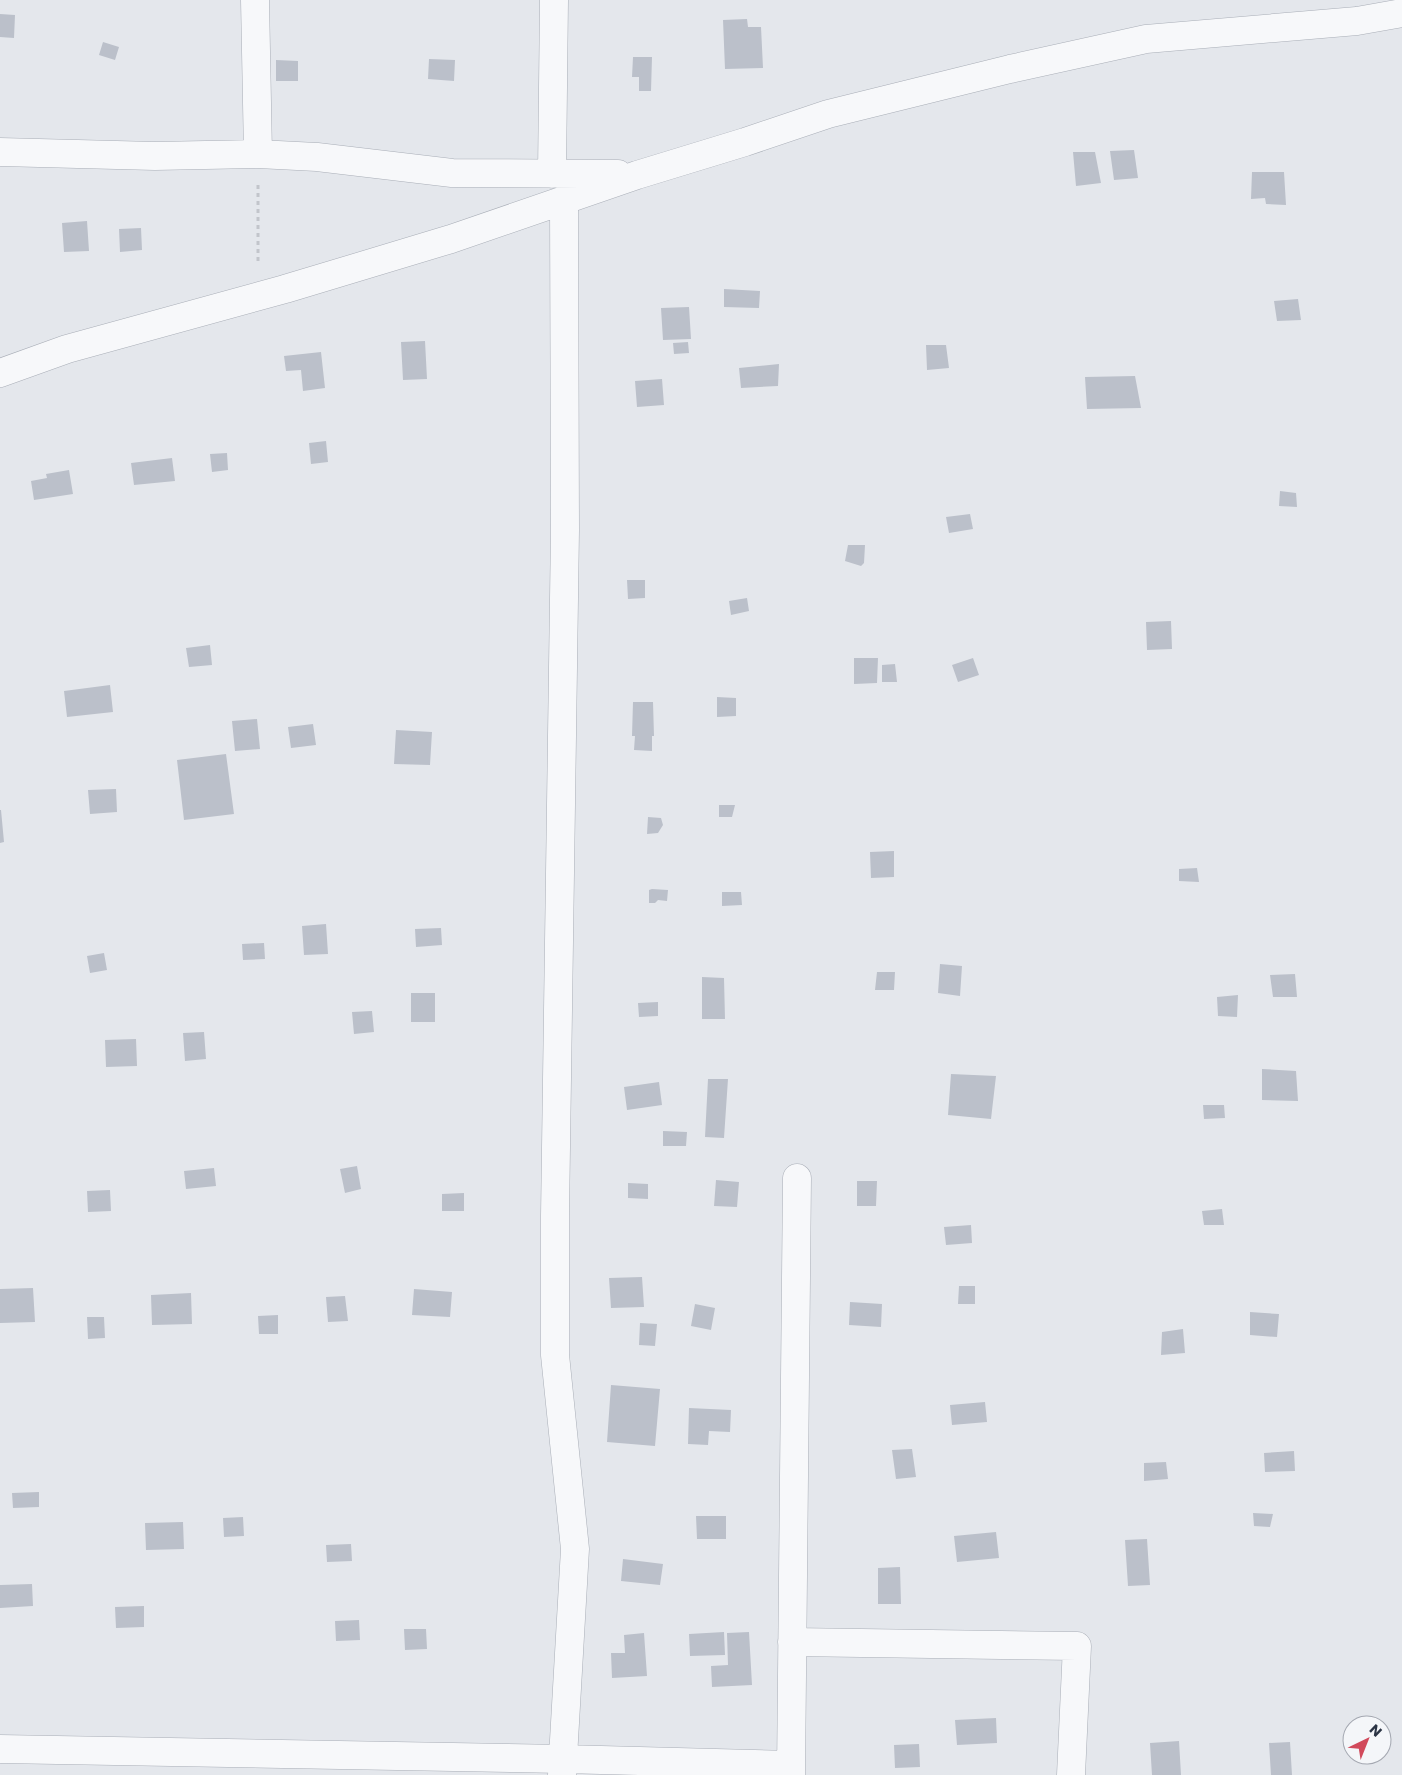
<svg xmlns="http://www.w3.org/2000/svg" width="1402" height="1775" font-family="Poppins,sans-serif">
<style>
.building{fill:#bbc0ca}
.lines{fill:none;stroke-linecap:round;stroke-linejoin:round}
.minor-casing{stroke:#a9aeb7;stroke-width:29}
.path{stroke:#c2c5cb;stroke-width:3;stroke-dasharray:4 4;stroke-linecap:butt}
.minor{stroke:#f7f8fa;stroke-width:28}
</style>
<rect width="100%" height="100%" fill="#e4e7ec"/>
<path class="building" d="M0,14L15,15L14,38L0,37Z
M747,19L748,27H761L763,68L725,69L723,20Z
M103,42L119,47L115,60L99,55Z
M633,57H652L651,91H639V77H632Z
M429,59L455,60L454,81L428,79Z
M276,60L298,61V81H276Z
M1134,150L1138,178L1114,180L1110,151Z
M1073,152H1095L1101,183L1076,186Z
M1252,172H1284L1286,205L1266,204L1265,198L1251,199Z
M87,221L89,251L64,252L62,223Z
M141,228L142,250L120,252L119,229Z
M724,289L760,291L759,308L724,307Z
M1298,299L1301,320L1277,321L1274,301Z
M689,307L691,339L663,340L661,308Z
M425,341L427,379L403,380L401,342Z
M688,342L689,353L674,354L673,343Z
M926,345H946L949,368L927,370Z
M321,352L325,388L303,391L301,370L286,371L284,356Z
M779,364L778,386L741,388L739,368Z
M1135,376L1141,408L1087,409L1085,377Z
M662,379L664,405L637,407L635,381Z
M326,441L328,462L311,464L309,443Z
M227,453L228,470L212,472L210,454Z
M172,458L175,481L134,485L131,463Z
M69,470L73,494L34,500L31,481L47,478L46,474Z
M1280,491L1296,493L1297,507L1279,506Z
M970,514L973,529L949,533L946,517Z
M848,545H865L864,563L861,566L845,561Z
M627,580H645V598L628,599Z
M747,598L749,611L731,615L729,601Z
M1171,621L1172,649L1147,650L1146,622Z
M210,645L212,665L189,667L186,648Z
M854,658H878L877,683L854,684Z
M973,658L979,675L958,682L952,665Z
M895,664L897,682H882V665Z
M110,685L113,712L67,717L64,691Z
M717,697L736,698V716L717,717Z
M633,702H653L654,736H652V751L634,750L635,736H632Z
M257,719L260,749L235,751L232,721Z
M313,724L316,745L291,748L288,727Z
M396,730L432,732L430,765L394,764Z
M226,754L234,814L184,820L177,760Z
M116,789L117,812L90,814L88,790Z
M719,805H735L732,817H719Z
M0,810H1L4,842L0,843Z
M648,817L661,818L663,825L658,833L647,834Z
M894,851V877L871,878L870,852Z
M1197,868L1199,882L1179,881V869Z
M652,889L668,890L667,901L658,900L655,903H649V890Z
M722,892H741L742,905L722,906Z
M326,924L328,954L304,955L302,926Z
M441,928L442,945L416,947L415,929Z
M264,943L265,959L243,960L242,944Z
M104,953L107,970L90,973L87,956Z
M940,964L962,966L960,996L938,993Z
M877,972H895L894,990H875Z
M1295,974L1297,997H1273L1270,975Z
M702,977L724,978L725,1019H702Z
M411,993H435V1022H411Z
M1238,995L1237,1017L1218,1016L1217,997Z
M658,1002V1016L639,1017L638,1003Z
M372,1011L374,1032L354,1034L352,1012Z
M204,1032L206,1059L185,1061L183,1033Z
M136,1039L137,1066L106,1067L105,1040Z
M1262,1069L1296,1071L1298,1101L1262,1100Z
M951,1074L996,1076L991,1119L948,1115Z
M708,1079H728L724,1138L705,1137Z
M659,1082L662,1105L627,1110L624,1087Z
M1203,1105H1224L1225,1118L1204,1119Z
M663,1131L687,1132L686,1146H663Z
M357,1166L361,1189L345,1193L340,1169Z
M214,1168L216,1186L186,1189L184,1171Z
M716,1180L739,1182L737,1207L714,1206Z
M857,1181H877L876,1206H857Z
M628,1183L648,1184V1199L628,1198Z
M110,1190L111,1211L88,1212L87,1191Z
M464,1193V1211H442V1194Z
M1222,1209L1224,1225H1204L1202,1211Z
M971,1225L972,1243L946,1245L944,1227Z
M642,1277L644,1307L611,1308L609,1278Z
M959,1286H975V1304H958Z
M33,1288L35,1322L0,1323V1289Z
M414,1289L452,1292L450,1317L412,1315Z
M191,1293L192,1324L152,1325L151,1295Z
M345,1296L348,1321L328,1322L326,1297Z
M850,1302L882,1304L881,1327L849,1325Z
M695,1304L715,1308L711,1330L691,1326Z
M1250,1312L1279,1314L1277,1337L1250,1335Z
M278,1315V1334H259L258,1316Z
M87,1317H104L105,1338L88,1339Z
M640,1323L657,1324L655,1346L639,1345Z
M1183,1329L1185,1353L1161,1355L1162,1332Z
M611,1385L660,1389L655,1446L607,1442Z
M985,1402L987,1422L952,1425L950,1405Z
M689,1408L731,1410L730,1432L709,1431L708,1445L688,1444Z
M912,1449L916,1477L896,1479L892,1450Z
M1294,1451L1295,1471L1265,1472L1264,1453Z
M1166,1462L1168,1479L1144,1481V1463Z
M39,1492V1507L13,1508L12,1493Z
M1253,1513L1273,1514L1270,1527L1254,1526Z
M696,1516H726V1539H697Z
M243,1517L244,1536L224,1537L223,1518Z
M183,1522L184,1549L146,1550L145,1523Z
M996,1532L999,1558L957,1562L954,1536Z
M1147,1539L1150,1585L1128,1586L1125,1540Z
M351,1544L352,1561L327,1562L326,1545Z
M623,1559L663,1564L660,1585L621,1581Z
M900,1567L901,1604H878V1568Z
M32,1584L33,1606L0,1608V1585Z
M144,1606V1627L116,1628L115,1607Z
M359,1620L360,1640L336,1641L335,1621Z
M404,1629H426L427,1649L405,1650Z
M724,1632L725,1655L690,1656L689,1634Z
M749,1632L752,1685L712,1687L711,1666L728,1665L727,1633Z
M644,1633L647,1676L612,1678L611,1653H625L624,1635Z
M996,1718L997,1743L957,1745L955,1720Z
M1179,1741L1181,1775H1152L1150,1743Z
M1290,1742L1292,1775H1271L1269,1743Z
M919,1744L920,1767L895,1768L894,1745Z"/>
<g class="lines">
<defs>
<path id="minor" d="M255,0L258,154
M0,152L155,156L258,154L317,157L452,173L618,174
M552,174L554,0
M0,373L67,349L285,289L451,239L637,175L745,142L828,114L1010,69L1146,39L1357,21L1402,13
M792,1642L1077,1646L1071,1775
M0,1749L563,1759L791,1765
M562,1775L575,1549L555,1355V1216L565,530L564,200
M791,1775L797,1178"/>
</defs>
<use href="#minor" class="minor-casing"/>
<path class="path" d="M258,185V264"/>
<use href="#minor" class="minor"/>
</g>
<g transform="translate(1367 1740) rotate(43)"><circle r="24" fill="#f4f6f9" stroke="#a4a8b1"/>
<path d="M0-4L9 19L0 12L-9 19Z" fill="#d1495b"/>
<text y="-8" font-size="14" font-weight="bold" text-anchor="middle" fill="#2b3445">N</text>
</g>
</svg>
